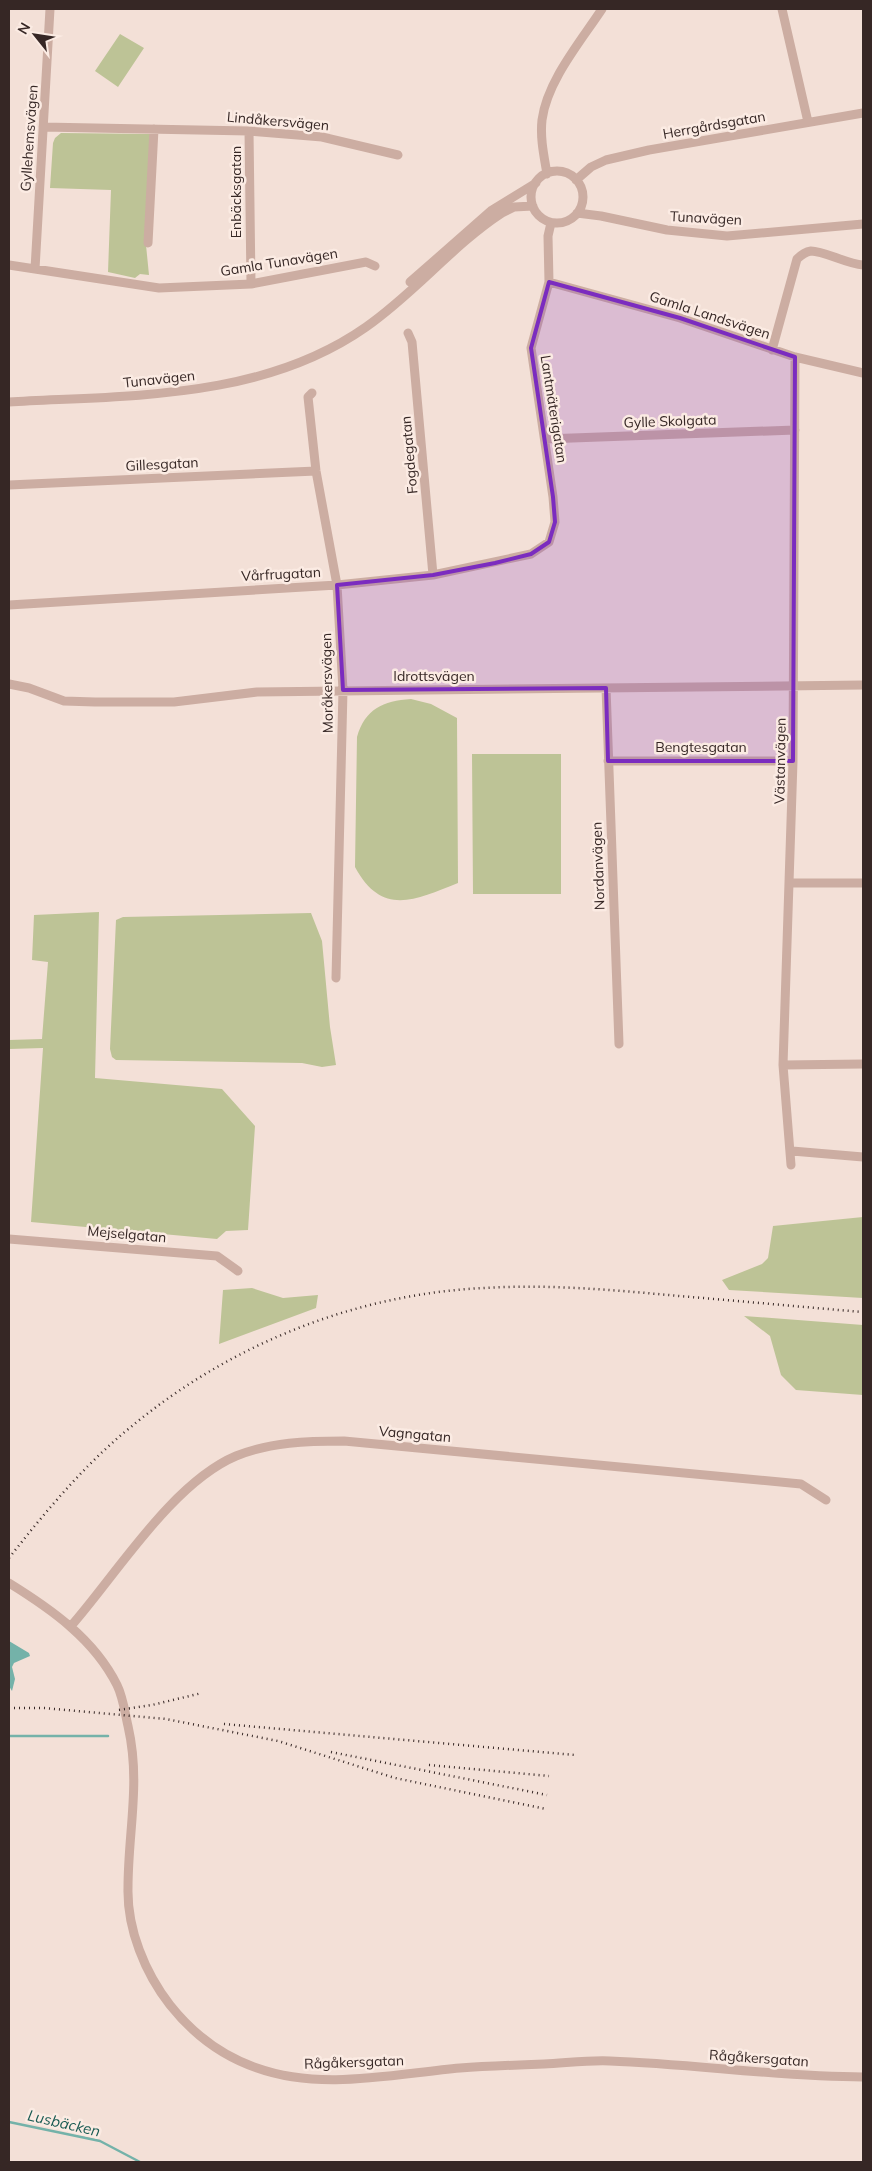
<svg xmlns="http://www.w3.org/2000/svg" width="872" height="2171" font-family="Mulish,sans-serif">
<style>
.green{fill:#bdc396}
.water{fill:#74b2a9}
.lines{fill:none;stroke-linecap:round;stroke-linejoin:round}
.stream{stroke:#74b2a9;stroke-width:2.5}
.minor{stroke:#ccada2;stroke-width:9}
.rail{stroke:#362725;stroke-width:2.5;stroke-dasharray:1 4;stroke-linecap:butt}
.marked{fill:#7b2cbf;fill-opacity:0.2;stroke:#7b2cbf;stroke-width:4;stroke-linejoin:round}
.labels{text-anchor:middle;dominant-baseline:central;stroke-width:5;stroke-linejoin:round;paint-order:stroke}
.street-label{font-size:14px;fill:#362725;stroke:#fbebe3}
.water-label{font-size:15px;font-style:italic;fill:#185a52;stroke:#fbebe3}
</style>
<rect width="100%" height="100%" fill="#f3e0d7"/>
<path class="green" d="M120,34L144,48L118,87L95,71Z
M61,133L150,134L146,245L149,275L140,274L135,278L108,272L111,190L50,188L53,143L55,138Z
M411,699L431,704L457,718L458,883C415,900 382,917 355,867L357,737C365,709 383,701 411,699Z
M472,754H561V894H473Z
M99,912L95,1078L222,1089L255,1126L248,1230L226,1231L217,1239L31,1222L43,1048L9,1049V1040L42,1039L48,962L32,960L34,915Z
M311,913L322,941L330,1027L336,1065L322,1067L302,1063L116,1060L112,1057L110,1049L116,920L123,917Z
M863,1217V1298L729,1290L722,1280L762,1264L768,1258L773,1226Z
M252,1288L283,1298L318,1295L316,1308L219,1344L223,1290Z
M744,1316L863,1325V1395L796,1390L781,1375L770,1336Z"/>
<path class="water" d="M9,1641L29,1653L30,1656L14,1663L12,1667L15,1679L12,1691L9,1686Z"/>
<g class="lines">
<path class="stream" d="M9,1736H108
M9,2122L100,2141L140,2162"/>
<path class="minor" d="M782,9L808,122
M43,127L249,131L322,137L398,155
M249,131L251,284
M531 197a26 26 0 1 1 52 0a26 26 0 1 1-52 0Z
M547,174C544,156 540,138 542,120C547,81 581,41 602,9
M576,180L591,167L606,160L649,150L863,113
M577,213L601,216L667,230L727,236L863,224
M148,243L154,129
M9,265L159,288L251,284L366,262L375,266
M35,269L50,9
M410,282L492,210L536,183
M549,282L680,318L795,357L863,373
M408,333L412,342L433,575
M772,350L797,259C801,255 805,252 811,251C824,251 847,264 863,265
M312,393L308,397L316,471L337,585L343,690L336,978
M9,402C130,395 262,400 366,327C415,293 453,245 502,213L514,207L533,206
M545,439L795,430
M9,485L316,471
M9,605L337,585L433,575L531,554L549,542L555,522L553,497L531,348L549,282L548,236L551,223
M9,684L29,688L64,701L95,702H174L257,692L863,685
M606,688L619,1044
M608,761H793
M791,883H863
M783,1065L863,1064
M792,1151L863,1157
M791,1165L783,1065L793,761L795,357
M9,1239L217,1256L238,1271
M9,1583C51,1609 94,1639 117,1685C123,1697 125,1713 128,1726C141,1783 128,1831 128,1888C127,1929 145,1973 170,2005C193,2034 222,2056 257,2068C321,2091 393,2074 460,2068C488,2066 516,2065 544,2064C566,2063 589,2060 610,2061C695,2064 779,2077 863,2077
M71,1626C116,1575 172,1483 236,1456C270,1442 308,1441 344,1441L801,1484L826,1500"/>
<path class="rail" d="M9,1558C46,1511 85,1464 132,1426C231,1344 356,1294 484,1288C549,1284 614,1290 679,1296C740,1301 802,1307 863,1312
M9,1708H44L166,1719L278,1741L395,1778L546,1809
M119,1710L152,1705L202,1693
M224,1724L575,1755
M331,1752L547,1795
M429,1765L549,1776"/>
</g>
<path class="marked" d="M549,282L680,318L795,357L793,761H608L606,688L343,690L337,585L433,575L495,563L531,554L549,542L555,522L553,497L531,348Z"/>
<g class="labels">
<g class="street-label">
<text transform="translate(278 121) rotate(5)">Lindåkersvägen</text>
<text transform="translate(714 125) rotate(-10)">Herrgårdsgatan</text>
<text transform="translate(29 138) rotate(-86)">Gyllehemsvägen</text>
<text transform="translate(236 192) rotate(-90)">Enbäcksgatan</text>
<text transform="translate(706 218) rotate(3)">Tunavägen</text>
<text transform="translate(279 262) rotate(-9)">Gamla Tunavägen</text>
<text transform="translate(710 315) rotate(18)">Gamla Landsvägen</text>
<text transform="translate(159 379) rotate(-6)">Tunavägen</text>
<text transform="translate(554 409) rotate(81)">Lantmäterigatan</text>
<text transform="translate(670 421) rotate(-2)">Gylle Skolgata</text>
<text transform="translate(409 455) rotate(-95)">Fogdegatan</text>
<text transform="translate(162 464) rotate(-3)">Gillesgatan</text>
<text transform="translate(281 574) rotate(-3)">Vårfrugatan</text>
<text x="434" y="676">Idrottsvägen</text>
<text transform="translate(327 683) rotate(-91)">Moråkersvägen</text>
<text x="701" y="747">Bengtesgatan</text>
<text transform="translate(780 761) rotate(-89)">Västanvägen</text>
<text transform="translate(598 866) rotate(-92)">Nordanvägen</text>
<text transform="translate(127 1234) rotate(5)">Mejselgatan</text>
<text transform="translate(415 1434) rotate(5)">Vagngatan</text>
<text transform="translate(759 2058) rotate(4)">Rågåkersgatan</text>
<text transform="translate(354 2062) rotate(-2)">Rågåkersgatan</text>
</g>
<g class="water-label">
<text transform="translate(64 2123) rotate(13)">Lusbäcken</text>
</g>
</g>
<rect width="872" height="2171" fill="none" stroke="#362725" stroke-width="20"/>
<g transform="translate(35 35) rotate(300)" stroke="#fbebe3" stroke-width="4" paint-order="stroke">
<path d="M0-4L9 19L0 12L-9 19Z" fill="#362725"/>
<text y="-8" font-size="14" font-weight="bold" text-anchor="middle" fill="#362725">N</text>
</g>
</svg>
